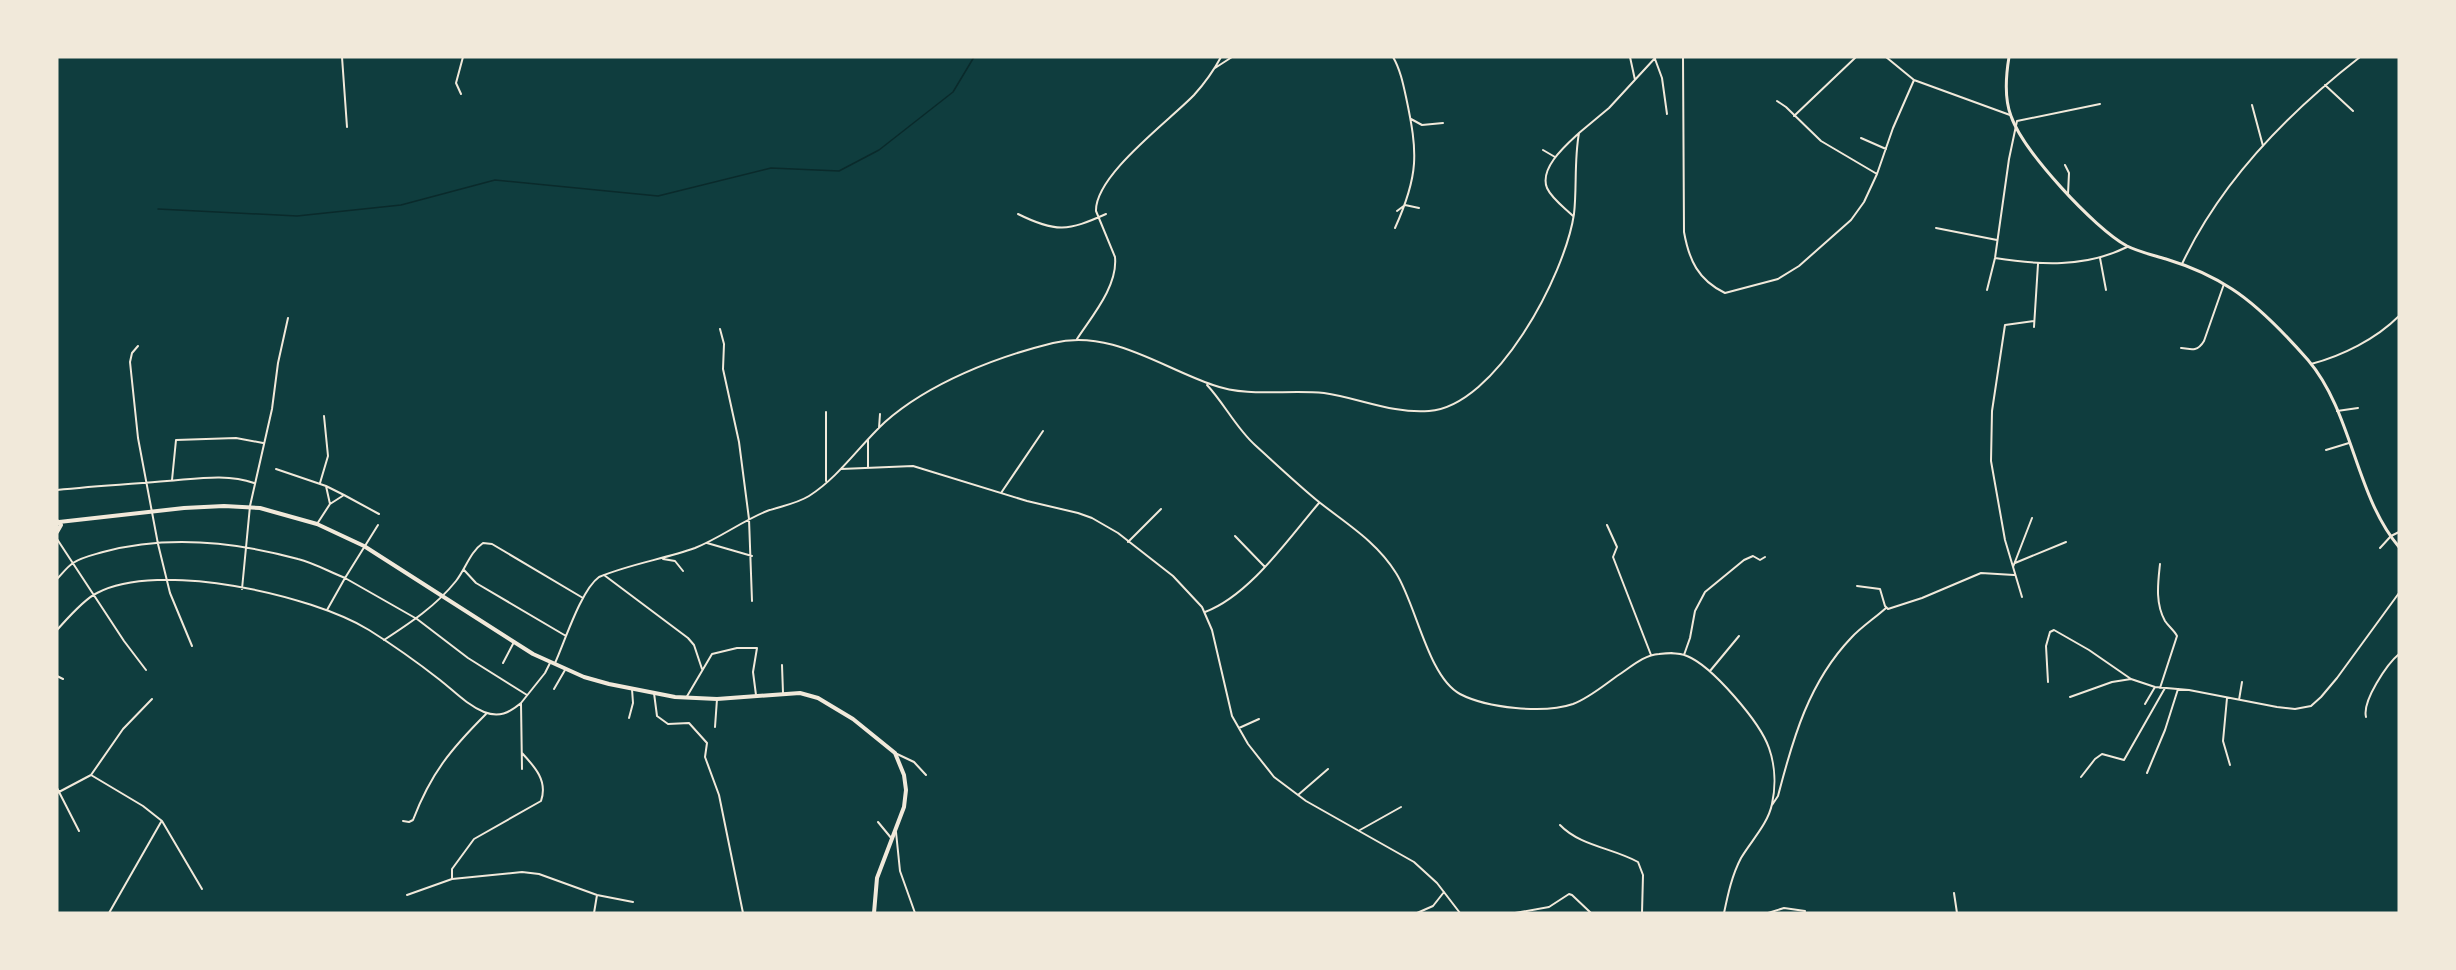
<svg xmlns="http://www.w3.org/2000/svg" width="2456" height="970" font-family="'DM Sans',sans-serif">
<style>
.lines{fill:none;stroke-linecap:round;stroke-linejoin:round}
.stream{stroke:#0a2a2b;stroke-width:1.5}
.minor{stroke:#f1e9da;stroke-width:2}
.tertiary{stroke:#f1e9da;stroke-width:3}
.secondary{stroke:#f1e9da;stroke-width:4}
</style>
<rect width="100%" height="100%" fill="#0f3d3e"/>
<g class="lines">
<path class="stream" d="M158,209L297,216L401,205L495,180L658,196L771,168L839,171L879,150L953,92L974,57"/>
<path class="minor" d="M342,57L347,127
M1393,57C1400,69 1403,83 1406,97C1418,153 1419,175 1395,228
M1630,57L1635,80
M1683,57L1684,232C1689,260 1698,280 1725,293L1778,279L1799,266L1851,220L1864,202L1877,174L1893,128L1914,80
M1886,57L1914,80L2010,115
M1655,59L1662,78L1667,114
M1215,68L1232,57
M2325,85L2353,111
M461,94L456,83L463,57
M1777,101L1786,107L1821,141L1877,174
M2252,105L2263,146
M1794,116L1856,57
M1411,119L1422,125L1443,123
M1861,138L1886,149
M1543,150L1555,157
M2065,165L2069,173L2068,194
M1397,211L1405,205L1419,208
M1018,214C1056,233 1068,231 1106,214
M1573,216C1565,208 1552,199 1547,188C1539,168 1566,145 1579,133
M1936,228L1997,240
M1995,258C2039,265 2085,268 2127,247
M2100,258L2106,290
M2182,264C2221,181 2288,113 2360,57
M1987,290L1995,258L2009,159L2017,121L2100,104
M2034,327L2038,264
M720,329L724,344L723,369L739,442L749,519L752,601
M1077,339C1092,316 1118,286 1115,257L1096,211C1095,175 1169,121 1194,95C1204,84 1214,70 1221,57
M138,346L132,353L130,362L138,438L158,544L170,593L192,646
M2181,348C2193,350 2198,351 2204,341L2224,284
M2311,364C2342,356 2376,339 2399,316
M1207,385C1224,403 1236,428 1255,445C1276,464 1297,484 1319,502C1347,524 1377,542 1396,573C1416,604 1428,677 1460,694C1487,708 1544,714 1573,704C1589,698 1603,686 1617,676C1630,668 1643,655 1659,654C1668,653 1678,652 1687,656C1712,666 1760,722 1769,748C1775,765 1776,786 1772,804C1768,824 1751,841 1741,858C1732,875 1728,894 1724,913
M2337,411L2358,408
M879,428L880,414
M2326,450L2349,443
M868,467V440
M276,469L326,486L330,504
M841,469L913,466L1027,501L1078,513L1092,518L1118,533L1173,576L1202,607L1212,630L1232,716L1248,744L1274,777L1306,801L1414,862L1437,883L1460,913
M172,480L176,440L236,438L263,443
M826,481V412
M320,483L328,456L324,416
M326,486L344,495
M57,490C94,486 130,484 167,481C195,479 227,473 254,483
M1001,493L1043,431
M317,524L330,504L344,495L379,514
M1607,525L1617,547L1613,557L1651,655
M1235,536L1264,566
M57,539L124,641L146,670
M1128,542L1161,509
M707,543L752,556
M2380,548L2391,536L2399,532
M663,559L675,561L683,571
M2015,563L2066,542
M2160,564C2158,583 2155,603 2165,621C2169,627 2174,630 2177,636L2160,688
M2013,567L2032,518
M464,570L476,583L566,636
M604,575L688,638L694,645L702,669
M57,579C62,574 67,567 73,563C82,557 93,555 103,552C167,535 236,542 298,559C314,563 330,572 345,578L378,525
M1857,586L1880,589L1885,606L1888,609L1922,598L1981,573L2014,575
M242,589L250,506L272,409L278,363L288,318
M2022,597L2005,540L1991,461L1992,411L2005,325L2034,321
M327,610L345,578L417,619L468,658L527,695
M1205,612C1250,595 1288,539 1319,503
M57,630C67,619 84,599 97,593C158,560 312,595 369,630C393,645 417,662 440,680C454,691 467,705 484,712C499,718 509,713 521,703
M384,640C410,623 436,606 456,581C466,568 470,552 483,543L492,544L583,598
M1684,655L1690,638L1695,611L1705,592L1744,560L1753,556L1760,560L1765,557
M503,663L514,642
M555,663C565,641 581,590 599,577C630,564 664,559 695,548C720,538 742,521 767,511C781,506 796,504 809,496C839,477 859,446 885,422C929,383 996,357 1053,343C1111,329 1160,367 1213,385C1249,398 1287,389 1324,393C1359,398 1393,414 1429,411C1496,406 1565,275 1574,214C1577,188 1574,160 1579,133L1609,108L1656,57
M782,665L783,693
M1710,671L1739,636
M57,676L63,679
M2048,682L2046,646L2050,632L2054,630L2089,650L2131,679
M554,689L565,670
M654,693L657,716L668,724L689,723L707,743L705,757L719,795L743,913
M2070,697L2112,682L2131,679L2155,687L2189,690L2277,707L2295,709L2311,706L2321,697L2337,678L2399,593
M686,698L712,654L737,648H757L753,672L756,695
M2227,698L2223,741L2230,765
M2239,700L2242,682
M2145,704L2155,687
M2366,717C2362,701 2387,664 2399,654
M629,718L633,703L632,689
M715,727L717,699
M1239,728L1259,719
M895,753L914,762L926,775
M522,769L521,703L545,673L550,663
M2147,773L2165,730L2178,689
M91,775L123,729L152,699
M2081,777L2095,759L2102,754L2124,760L2165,688
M57,788L79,831
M57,793L91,775L143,806L162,821L202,889
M1298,795L1328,769
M1772,805L1778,796C1793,738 1809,682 1851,638C1861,627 1875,618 1886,608
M403,821L409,822L413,820C431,773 451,749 486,714
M878,822L892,839
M1560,825C1580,846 1613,848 1638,862L1643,875L1642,913
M1360,830L1401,807
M896,832L900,871L915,913
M452,879V869L474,839L541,801C548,781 535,767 522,753
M1954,893L1957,913
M407,895L452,879L522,872L539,874L597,895L633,902
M109,913L161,822
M594,913L597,895
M1417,913L1433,906L1444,892
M1515,913L1549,907L1569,894L1572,895L1591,913
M1768,913L1784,908L1805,911"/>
<path class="tertiary" d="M2009,57C2006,75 2004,98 2011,116C2023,151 2094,228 2127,246C2139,252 2153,255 2166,259C2189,266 2212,276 2232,289C2260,307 2286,335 2308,360C2353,413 2355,495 2399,547"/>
<path class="secondary" d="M57,521L61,525L57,532
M59,522L184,508L224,506L260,508L317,524L364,546L533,654L584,677L609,684L675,697L717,699L800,693L818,698L853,719L895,753L904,775L906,790L904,807L877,878L874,913"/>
</g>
<rect width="2456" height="970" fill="none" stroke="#f1e9da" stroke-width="117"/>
</svg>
